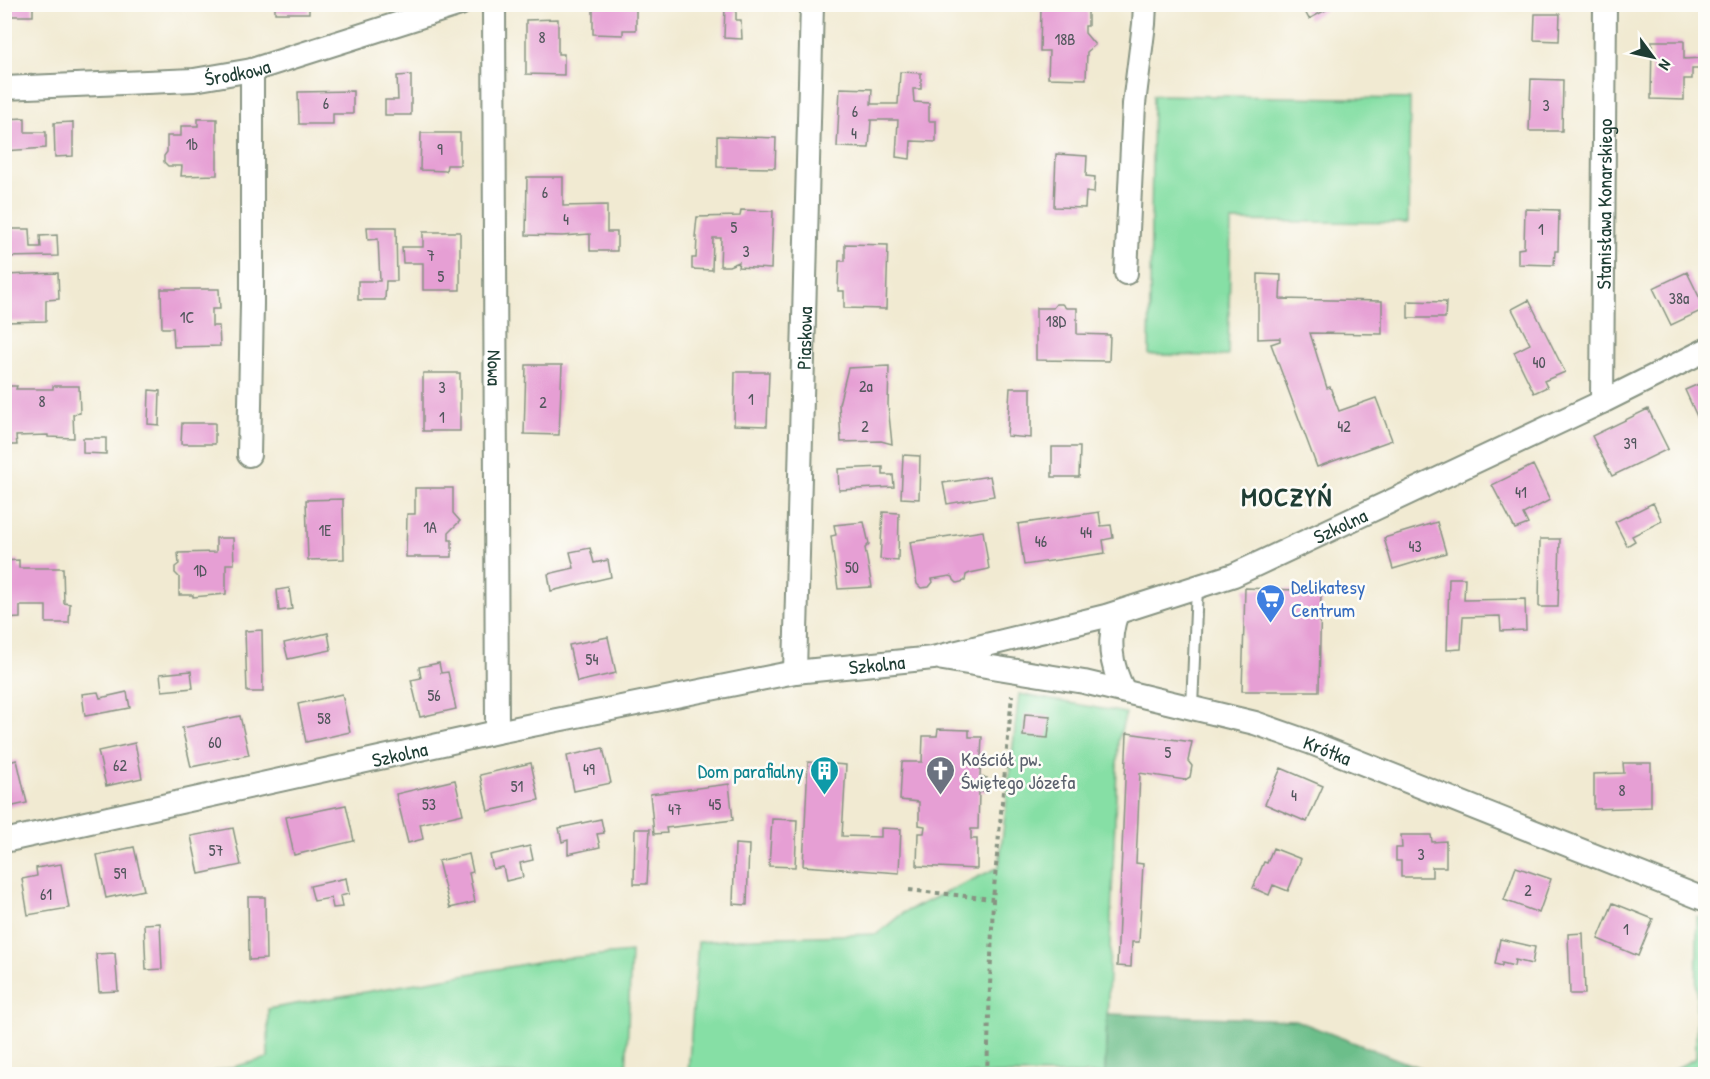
<svg xmlns="http://www.w3.org/2000/svg" width="1710" height="1079" font-family="'Patrick Hand',sans-serif">
<style>
.green{fill:#86dfa5;stroke:#528e6c;stroke-width:1.5}
.forest{fill:#6cbe8a;stroke:#467e5f;stroke-width:1.5}
.building{fill:#e69fd4}
.lines{fill:none;stroke-linecap:round;stroke-linejoin:round}
.service-casing{stroke:#889483;stroke-width:14}
.minor-casing{stroke:#889483;stroke-width:26}
.path{stroke:#889483;stroke-width:4;stroke-dasharray:4.5 4.5;stroke-linecap:butt}
.service{stroke:#fff;stroke-width:10}
.minor{stroke:#fff;stroke-width:22}
.labels{text-anchor:middle;dominant-baseline:central;stroke-width:5;stroke-linejoin:round;paint-order:stroke}
.number-label{font-size:16px;fill:#51565c}
.street-label{font-size:20px;fill:#1f3d34;stroke:#fdfcf7}
.shop-label{font-size:20px;fill:#366cbe;stroke:#fdfcf7;text-anchor:start}
.worship-label{font-size:20px;fill:#5b616d;stroke:#fdfcf7;text-anchor:start}
.culture-label{font-size:20px;fill:#0d838f;stroke:#fdfcf7;text-anchor:end}
.district-label{font-size:26px;font-weight:bold;letter-spacing:1.5px;fill:#1f3d34;stroke:#fdfcf7}
</style>
<rect width="100%" height="100%" fill="#fdfcf7"/>
<filter id="ink" filterUnits="userSpaceOnUse"><feTurbulence type="fractalNoise" baseFrequency=".0167" numOctaves="2"/><feDisplacementMap in="SourceGraphic" scale="12" xChannelSelector="R" yChannelSelector="G"/><feConvolveMatrix kernelMatrix="1 2 1 2 8 2 1 2 1" color-interpolation-filters="sRGB"/></filter>
<filter id="wash" filterUnits="userSpaceOnUse"><feTurbulence type="fractalNoise" baseFrequency=".008" numOctaves="4" result="noise"/><feDisplacementMap in="SourceGraphic" scale="24" xChannelSelector="R" yChannelSelector="G"/><feGaussianBlur stdDeviation="1.35" result="paint"/><feColorMatrix in="noise" values="0 0 0 0 0 0 0 0 0 0 0 0 0 0 0 0 0 1.4 0 .05"/><feComposite in="paint" operator="in"/></filter>
<g filter="url(#wash)">
<rect width="100%" height="100%" fill="#f1ead2"/>
<path class="green" d="M1153,95L1410,99L1408,223L1231,221L1228,356L1149,355Z
M1019,694L1126,713L1118,741L1105,1074H688L698,942L754,938L877,934L903,913L999,867Z
M1697,917L1705,920V1074H1665L1696,1058Z
M631,952L626,1074H206L268,1058V1009L548,960Z"/>
<path class="forest" d="M1107,1014L1295,1020L1436,1074H1105Z"/>
<g id="blocks">
<path class="building" d="M4,4H33V16H4Z
M275,4H309V13H275Z
M593,4H636V30H623V35L593,34Z
M1301,4H1337L1309,19Z
M725,5H736V20H741L742,39L724,38Z
M1041,7L1088,8V26H1085V33L1095,45L1087,52L1086,79L1048,78L1049,51H1040Z
M1535,14H1560L1559,41L1534,40Z
M558,19V54H564V75L526,74V20Z
M1652,41H1684V59L1704,58L1705,69H1692V79H1684V100L1651,99Z
M900,72L921,73V89H913L914,102L929,103V121H936V142L911,141L910,159L896,157L898,120H871L869,148L837,147L840,88L872,89L871,104H898Z
M411,75V115H385V100H398L397,76Z
M1531,79L1563,80L1562,131H1529Z
M353,91V114H333V124H299L298,92Z
M25,118V132H46V148L4,151V119Z
M198,119H217V175L181,176L182,166H168L164,162V156L167,152V136H181V126H198Z
M73,122V156L55,157L54,123Z
M421,133H460V165H447L446,171L420,170Z
M717,136L776,138L775,168L717,167Z
M1056,154L1087,156L1086,176L1095,177L1094,193L1086,192L1085,208L1054,207Z
M527,177H563V206L607,205V232H617V251H590V234L562,236L526,235Z
M1525,209L1559,210L1558,251H1555L1554,265L1518,264V249L1524,248Z
M741,210L773,211L771,269L738,267L739,262L729,266H720L721,238H713L712,270L692,269V258H696L697,237H695L697,217L740,216Z
M367,227H396L397,281H386L385,300H358V281H380L378,239L368,240Z
M4,229H30L31,247H41L40,236L57,235L58,256L4,257Z
M423,232H460V290H423V263H403L402,247H423Z
M845,244L888,245L886,309L844,308V291H838L839,261H845Z
M1687,272L1705,309L1671,325L1653,288Z
M58,273L59,299L46,300V321L4,322V275Z
M1258,274L1281,275L1280,299L1382,301V334L1310,333L1327,388L1330,387L1339,411L1376,398L1392,440L1317,467L1271,344L1280,341V338L1258,339Z
M161,289H219L220,309H212V326H219L220,346L174,347L173,328H162Z
M1529,300L1565,372L1544,381L1547,387L1534,393L1514,352L1530,344L1512,309Z
M1408,301L1446,302L1445,318H1408Z
M1056,304H1062L1066,308H1077V334L1110,335L1109,361L1036,360V308H1053Z
M526,365H562L559,435L524,434Z
M889,366L888,405L892,444L881,441L841,442L839,404L848,368Z
M735,372H769L767,426L734,425Z
M423,373H460V431H423Z
M1706,381V434H1705L1685,390Z
M4,386H17L16,389H53V386H79L80,413L73,414L74,438L48,437V435L16,436L17,445H4Z
M1010,388H1031V438L1007,436Z
M149,390L160,391L159,425L148,424Z
M1648,409L1668,449L1612,476L1592,436Z
M182,423H215V444H181Z
M83,438H106V454L83,453Z
M1052,447H1080L1079,477H1052Z
M903,455L920,456L919,499L901,498Z
M1533,465L1550,500L1523,514L1528,524L1515,529L1492,485Z
M883,467V475H893L894,487L839,490L838,469Z
M990,476L994,496L947,504L943,483Z
M415,488H453V513L460,521L449,532V540H452V557H406L407,514H415Z
M343,499L344,559L308,560L306,500Z
M1653,503L1662,521L1632,536L1635,541L1627,546L1615,522Z
M883,512L899,513L898,561L880,559Z
M1099,512L1101,526L1111,525L1113,538L1103,540L1105,553L1024,565L1018,524Z
M864,522L869,544L865,548L872,587L838,589L831,536L836,535L834,525Z
M1437,522L1446,553L1393,569L1384,538Z
M983,531L989,569L970,573L966,575L965,581L957,583L954,580L953,577L950,576L932,579L933,582L929,587L921,588L917,584L910,542Z
M216,538H233L234,564H226V594L193,597V595H179V577L175,573V567L179,564L178,553L216,552Z
M1540,539H1560L1558,607H1539Z
M590,548L594,563L608,560L611,577L551,591L548,574L574,568L570,552Z
M19,560V568H63L64,603L70,604L69,623H46V606H20V618L4,619V561Z
M1449,578H1465L1464,600L1525,599L1526,630L1501,631L1500,616L1463,617L1461,649L1447,650Z
M289,588L292,609L279,611L277,590Z
M1245,588L1321,591L1319,691H1242Z
M262,630L263,692H247L245,631Z
M328,633L331,650L288,659L284,643Z
M608,637L616,673L577,682L569,645Z
M439,663L441,673L448,672L456,709L420,717L411,680L421,678L419,667Z
M191,671L193,688L162,691L160,674Z
M98,692L100,698L127,692L130,708L85,716L82,694Z
M342,694L350,732L306,742L298,704Z
M1025,714L1050,716L1048,738L1023,736Z
M240,716L249,755L191,767L182,728Z
M938,729L969,730V737H982L980,777L987,778V791L979,792L978,829H971V839H977V869L917,866L918,833H924L925,826L919,825V802L900,800L902,762H922L923,736H937Z
M1127,733L1192,742L1188,761L1192,766L1190,777L1185,780L1140,773L1136,863L1143,864L1139,942H1132L1131,967L1117,966Z
M135,743L142,778L106,786L98,751Z
M603,748L611,783L574,791L567,756Z
M17,760L27,803L4,808V763Z
M808,762L846,765L842,836L881,837V828L901,829L899,873L803,866Z
M531,763L539,800L488,811L480,775Z
M1623,763H1651V807L1594,809V774L1624,773Z
M1281,768L1323,786L1307,822L1265,804Z
M455,780L463,814L420,824L423,839L408,843L396,794Z
M729,784L733,820L666,828L667,833L654,834L650,794Z
M346,805L354,841L294,855L286,817Z
M601,819L604,833L597,834L600,847L568,854V840L562,842L559,828Z
M772,819L797,820L795,867L769,866Z
M233,828L241,865L199,874L191,836Z
M635,829H650L647,884H634Z
M1401,835H1431L1432,842L1446,841V867H1432V877H1401V861H1396V848H1402Z
M735,844L749,845L747,905L733,904Z
M530,846L533,860L520,863L523,877L506,881L503,867L493,869L490,855Z
M134,847L144,890L106,898L97,855Z
M1273,848L1301,859L1288,891L1273,885L1269,895L1253,888L1264,862L1267,863Z
M469,854L473,872L469,873L475,902L450,908L438,861Z
M61,864L69,908L28,915L22,879L37,876L36,868Z
M1516,867L1551,879L1539,913L1504,900Z
M346,878L349,894L340,896L342,907L333,908L331,898L314,901L310,886Z
M248,897H265L266,959L249,960Z
M1613,903L1653,919L1638,956L1598,939Z
M160,923L162,969L146,970L144,924Z
M1583,933L1585,994H1570L1568,934Z
M1500,939L1535,947L1532,964L1515,960L1514,966L1502,963V966L1495,964Z
M115,953L118,991L99,992L96,954Z"/>
</g>
</g>
<g filter="url(#ink)">
<use href="#blocks" fill-opacity="0" stroke="#889483" stroke-width="1.5"/>
<g class="lines">
<defs>
<path id="service" d="M1192,707L1197,587"/>
<g id="minor">
<path id="s1" d="M494,4L497,732"/>
<path id="s2" d="M4,88L194,80L252,70L460,4"/>
<path d="M1126,273L1134,104L1144,24L1145,4"/>
<path id="s3" d="M1602,402L1605,4"/>
<path d="M249,455L252,304V70"/>
<path d="M1117,613C1107,640 1110,665 1124,691"/>
<path id="s4" d="M943,659L1084,682L1255,723L1309,742L1706,900"/>
<path id="s5" d="M795,672L812,4"/>
<path id="s6" d="M4,841L497,732L795,672L933,658L1106,616L1234,575L1602,402L1706,350"/>
</g>
</defs>
<use href="#service" class="service-casing"/>
<use href="#minor" class="minor-casing"/>
<path class="path" d="M909,890L993,899
M987,1074L993,899L1012,695"/>
<use href="#service" class="service"/>
<use href="#minor" class="minor"/>
</g>
</g>
<defs>
<symbol id="supermarket-pin" viewBox="-11 -11 22 30"><path d="M0 17L-7.5 6A9.5 9.5 0 1 1 7.5 6Z" fill="#3f7fe0" stroke="#fdfcf7"/><path d="M-6-5.5h2.5l.6 2H6L4.5 2H-2.5L-4.4-4H-6ZM-1.5 3.2a1.3 1.3 0 1 0 .1 0ZM3 3.2a1.3 1.3 0 1 0 .1 0Z" fill="#fff"/></symbol>
<symbol id="building-pin" viewBox="-11 -11 22 30"><path d="M0 17L-7.5 6A9.5 9.5 0 1 1 7.5 6Z" fill="#0f9aa8" stroke="#fdfcf7"/><path d="M-4-6H4V6H1V3H-1V6H-4ZM-2.5-4.3h1.7v1.8h-1.7ZM.8-4.3h1.7v1.8H.8ZM-2.5-1h1.7V.8h-1.7ZM.8-1h1.7V.8H.8Z" fill="#fff"/></symbol>
<symbol id="church-pin" viewBox="-11 -11 22 30"><path d="M0 17L-7.5 6A9.5 9.5 0 1 1 7.5 6Z" fill="#6b7280" stroke="#fdfcf7"/><path d="M-1.2-6h2.4v3.5h3.3v2.4h-3.3V6h-2.4V-.1h-3.3v-2.4h3.3Z" fill="#fff"/></symbol>
</defs>
<g fill-rule="evenodd">
<use href="#supermarket-pin" x="1254" y="582" width="33" height="45"/>
<use href="#building-pin" x="808" y="754" width="33" height="45"/>
<use href="#church-pin" x="924" y="754" width="33" height="45"/>
</g>
<g class="labels">
<g class="number-label">
<text x="542" y="37">8</text>
<text x="1065" y="39">18B</text>
<text x="326" y="103">6</text>
<text x="1546" y="105">3</text>
<text x="855" y="111">6</text>
<text x="854" y="133">4</text>
<text x="192" y="144">1b</text>
<text x="440" y="149">9</text>
<text x="545" y="192">6</text>
<text x="566" y="219">4</text>
<text x="734" y="227">5</text>
<text x="1541" y="229">1</text>
<text x="746" y="251">3</text>
<text x="431" y="255">7</text>
<text x="441" y="276">5</text>
<text x="1679" y="298">38a</text>
<text x="187" y="317">1C</text>
<text x="1056" y="321">18D</text>
<text x="1539" y="362">40</text>
<text x="866" y="386">2a</text>
<text x="442" y="387">3</text>
<text x="751" y="399">1</text>
<text x="42" y="401">8</text>
<text x="543" y="402">2</text>
<text x="442" y="417">1</text>
<text x="865" y="426">2</text>
<text x="1344" y="426">42</text>
<text x="1630" y="443">39</text>
<text x="1521" y="492">41</text>
<text x="430" y="527">1A</text>
<text x="325" y="530">1E</text>
<text x="1086" y="532">44</text>
<text x="1041" y="541">46</text>
<text x="1415" y="546">43</text>
<text x="852" y="567">50</text>
<text x="200" y="570">1D</text>
<text x="592" y="659">54</text>
<text x="434" y="695">56</text>
<text x="324" y="718">58</text>
<text x="215" y="742">60</text>
<text x="1168" y="752">5</text>
<text x="120" y="765">62</text>
<text x="589" y="769">49</text>
<text x="517" y="786">51</text>
<text x="1622" y="790">8</text>
<text x="1294" y="795">4</text>
<text x="429" y="804">53</text>
<text x="715" y="804">45</text>
<text x="675" y="809">47</text>
<text x="216" y="850">57</text>
<text x="1421" y="854">3</text>
<text x="120" y="873">59</text>
<text x="1528" y="890">2</text>
<text x="46" y="894">61</text>
<text x="1626" y="929">1</text>
</g>
<g class="street-label">
<text stroke="none"><textPath href="#s2" startOffset="234">Środkowa</textPath></text>
<text stroke="none"><textPath href="#s3" startOffset="198">Stanisława Konarskiego</textPath></text>
<text stroke="none"><textPath href="#s5" startOffset="334">Piaskowa</textPath></text>
<text stroke="none"><textPath href="#s1" startOffset="364">Nowa</textPath></text>
<text stroke="none"><textPath href="#s6" startOffset="1377">Szkolna</textPath></text>
<text stroke="none"><textPath href="#s6" startOffset="891">Szkolna</textPath></text>
<text stroke="none"><textPath href="#s4" startOffset="396">Krótka</textPath></text>
<text stroke="none"><textPath href="#s6" startOffset="405">Szkolna</textPath></text>
</g>
<g class="shop-label">
<text x="1291" y="586">Delikatesy<tspan x="1291" dy="23">Centrum</tspan></text>
</g>
<g class="worship-label">
<text x="961" y="758">Kościół pw.<tspan x="961" dy="23">Świętego Józefa</tspan></text>
</g>
<g class="culture-label">
<text x="804" y="770">Dom parafialny</text>
</g>
<g class="district-label">
<text x="1287" y="496">MOCZYŃ</text>
</g>
</g>
<rect width="1710" height="1079" fill="none" stroke="#fdfcf7" stroke-width="24"/>
<g transform="translate(1653 57) rotate(123)" stroke="#fdfcf7" stroke-width="4.5" paint-order="stroke">
<path d="M0-4.5L10 22L0 15L-10 22Z" fill="#1f3d34"/>
<text y="-9" font-size="16" font-weight="bold" text-anchor="middle" fill="#1f3d34">N</text>
</g>
</svg>
